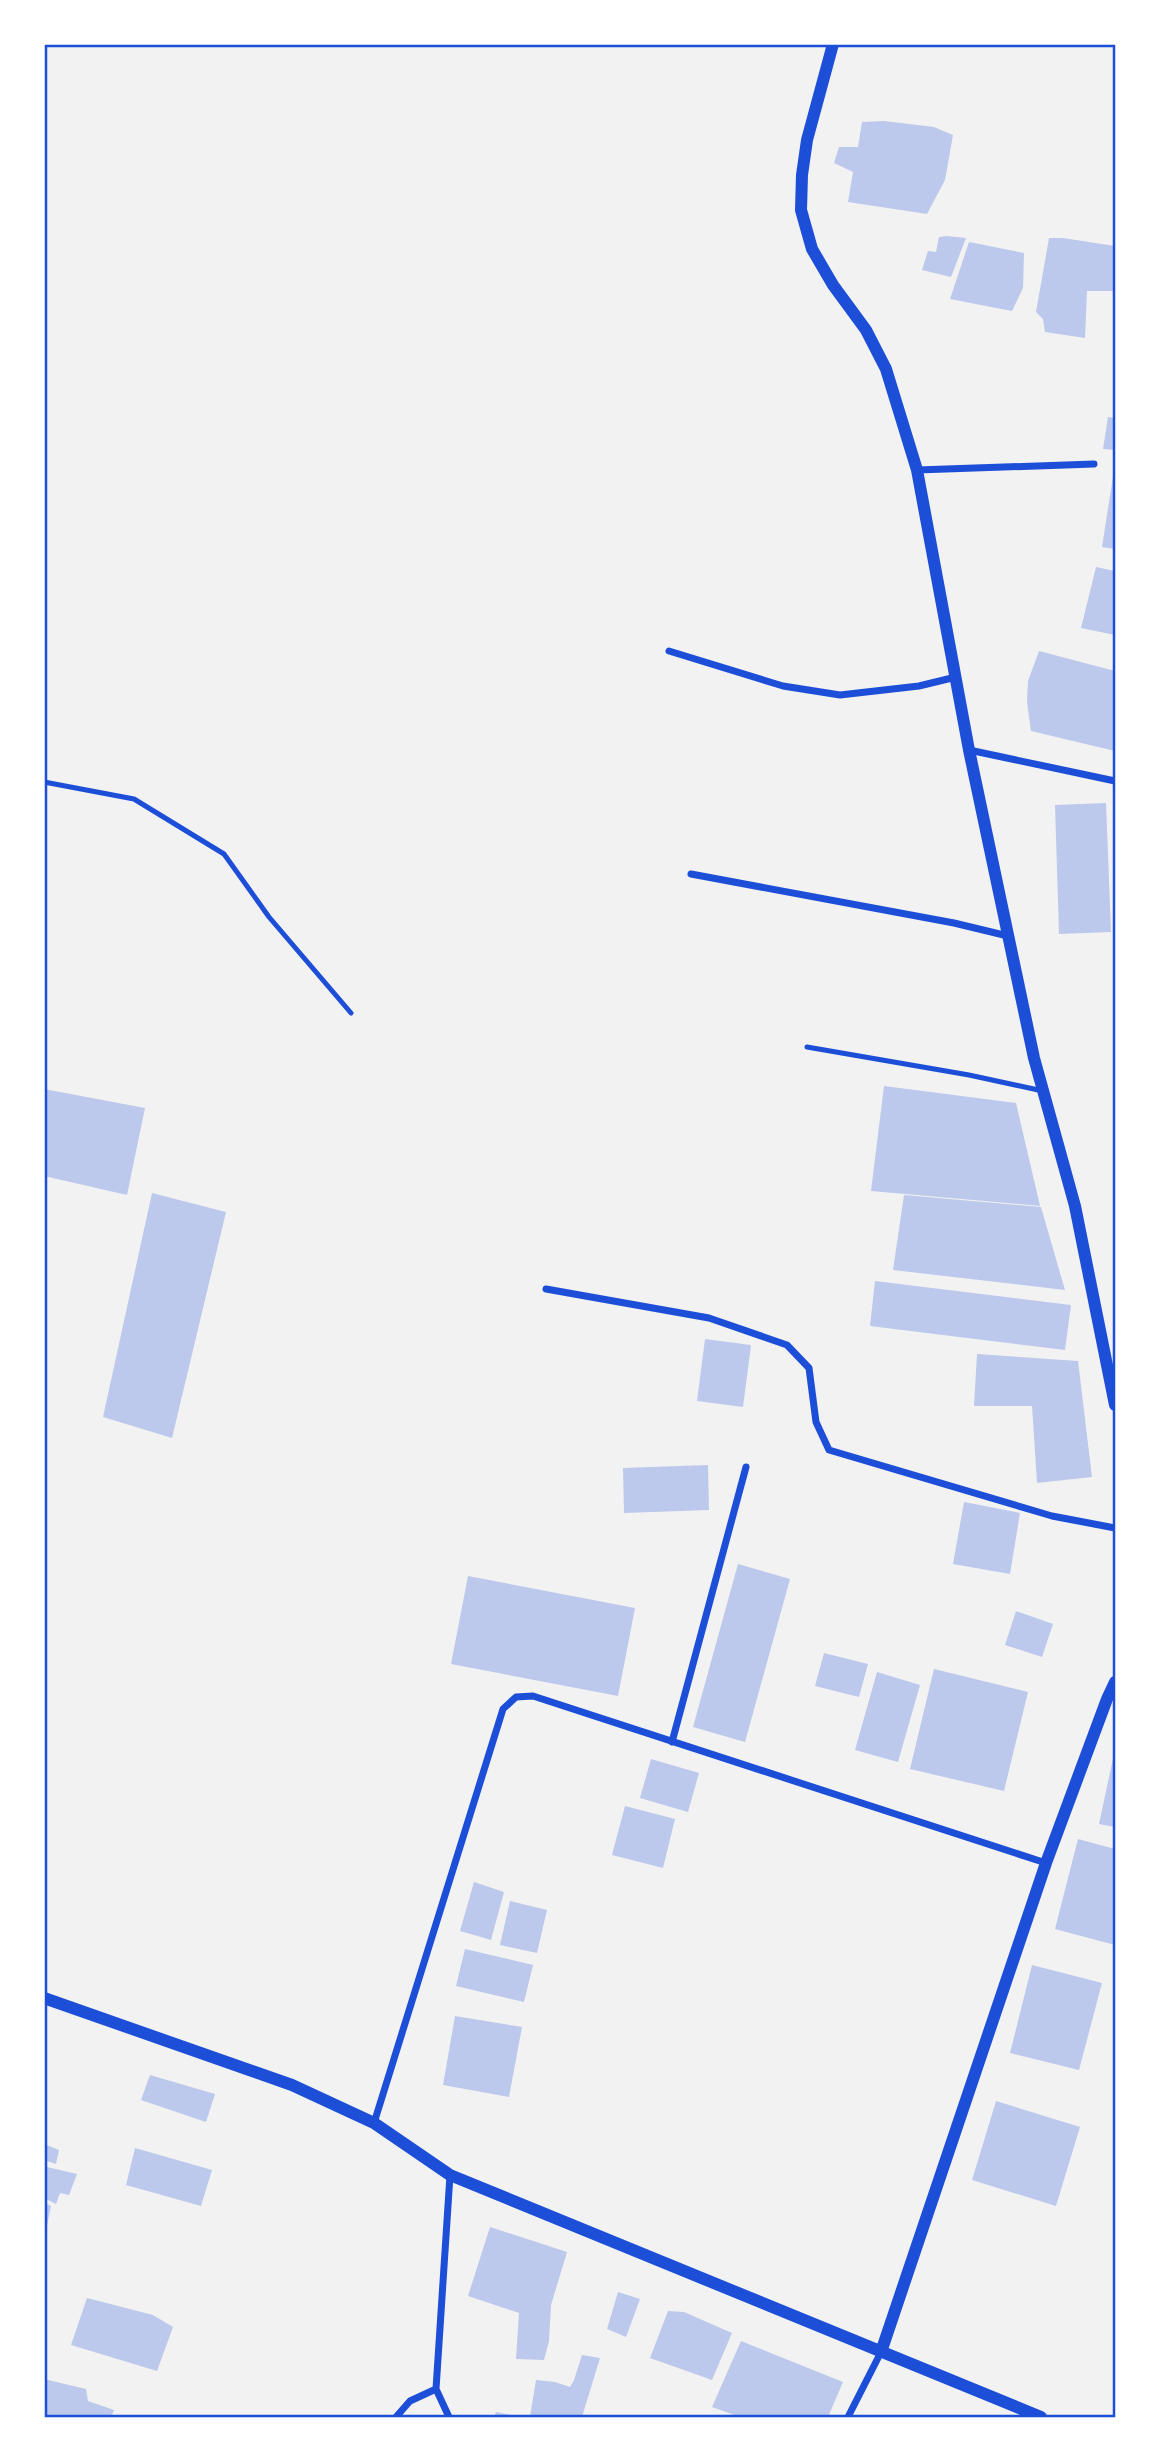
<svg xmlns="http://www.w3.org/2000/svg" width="1159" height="2461" font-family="Jost,sans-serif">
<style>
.building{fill:#bdc9ec}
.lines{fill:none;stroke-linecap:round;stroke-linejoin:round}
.service{stroke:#1d4ed8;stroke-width:5}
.minor{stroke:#1d4ed8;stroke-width:7}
.tertiary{stroke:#1d4ed8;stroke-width:12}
.neatline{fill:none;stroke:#1d4ed8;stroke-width:2.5}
</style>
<rect width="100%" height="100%" fill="#f2f2f2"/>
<path class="building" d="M884,121L934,127L953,135L945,180L927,214L848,202L853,172L834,163L839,147H858L862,122Z
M947,236L966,238L951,277L922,270L928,251L936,252L939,237Z
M1049,238H1063L1115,246V291H1087L1085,338L1045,332L1043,319L1036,312Z
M969,242L1024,253L1023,288L1012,311L950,299Z
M1108,417L1115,418V450L1103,449Z
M1114,470H1115V549L1102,547Z
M1096,567L1115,571V635L1081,628Z
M1039,651L1115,671V751L1031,731L1027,702L1028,681Z
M1106,803L1111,932L1059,934L1055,805Z
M884,1086L1016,1103L1040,1206L871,1191Z
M44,1089L145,1108L127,1195L44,1176Z
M152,1193L226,1212L172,1438L103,1417Z
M904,1195L1041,1207L1065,1290L893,1270Z
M875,1281L1071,1305L1065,1350L870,1326Z
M705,1339L751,1345L743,1407L697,1401Z
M977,1354L1078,1361L1092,1477L1037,1483L1032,1406H974Z
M708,1465L709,1510L624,1513L623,1468Z
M964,1502L1020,1513L1010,1574L953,1564Z
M738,1564L790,1579L745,1742L693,1727Z
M468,1576L635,1608L618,1696L451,1664Z
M1016,1611L1053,1624L1042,1657L1005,1645Z
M824,1653L868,1664L859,1697L815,1686Z
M934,1669L1028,1692L1004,1791L910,1769Z
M877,1672L920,1685L898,1762L855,1750Z
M1114,1754H1115V1827L1099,1824Z
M651,1759L699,1773L688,1812L640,1798Z
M625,1806L675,1819L663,1868L612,1855Z
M1078,1839L1115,1849V1945L1055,1929Z
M474,1882L504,1892L491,1940L460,1931Z
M510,1901L547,1910L537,1953L500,1945Z
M465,1949L533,1965L524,2002L456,1986Z
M1032,1965L1102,1983L1079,2070L1010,2053Z
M455,2016L522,2027L509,2097L443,2085Z
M150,2075L215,2094L206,2122L141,2100Z
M996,2101L1080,2127L1056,2206L972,2180Z
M44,2144L59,2150L56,2164L44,2160Z
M135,2148L212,2170L201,2206L126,2185Z
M47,2167L77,2174L69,2195L60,2193L56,2204L44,2198V2176Z
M44,2203L51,2206L45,2235H44Z
M490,2227L567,2252L551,2305L549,2341L544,2360L516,2359L519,2313L468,2296Z
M618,2292L640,2299L626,2337L607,2329Z
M87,2298L153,2315L173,2327L157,2371L71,2345Z
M668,2311L684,2312L732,2333L712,2380L650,2358Z
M741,2341L843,2382L828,2417H740L712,2407Z
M582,2355L600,2358L582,2417H530L536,2380L555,2382L570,2387L574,2380Z
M44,2379L86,2389L88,2401L114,2410L111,2417H44Z
M496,2412L511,2415V2417H494Z"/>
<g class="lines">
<path class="service" d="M44,782L134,799L224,854L269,917L351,1013
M807,1047L969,1075L1043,1091"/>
<path class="minor" d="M917,470L1094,464
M669,651L783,686L840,695L919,686L956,677
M969,750L1115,781
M691,874L954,923L1008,936
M546,1289L709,1318L787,1345L809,1368L816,1422L829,1450L1052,1516L1115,1528
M672,1742L746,1467
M374,2123L503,1709L516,1697L533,1696L1046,1863
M396,2417L410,2401L436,2389
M449,2417L436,2389L450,2175
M848,2417L881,2352"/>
<path class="tertiary" d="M833,44L807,140L802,175L801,210L812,249L833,285L866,330L886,369L917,470L969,750L1034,1058L1075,1206L1115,1405
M44,1998L292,2085L374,2123L450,2175L1041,2417
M881,2352L1046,1863L1107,1699L1115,1682"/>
</g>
<rect width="1159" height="2461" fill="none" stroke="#ffffff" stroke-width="91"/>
<rect x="46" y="46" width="1068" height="2370" class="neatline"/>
</svg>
